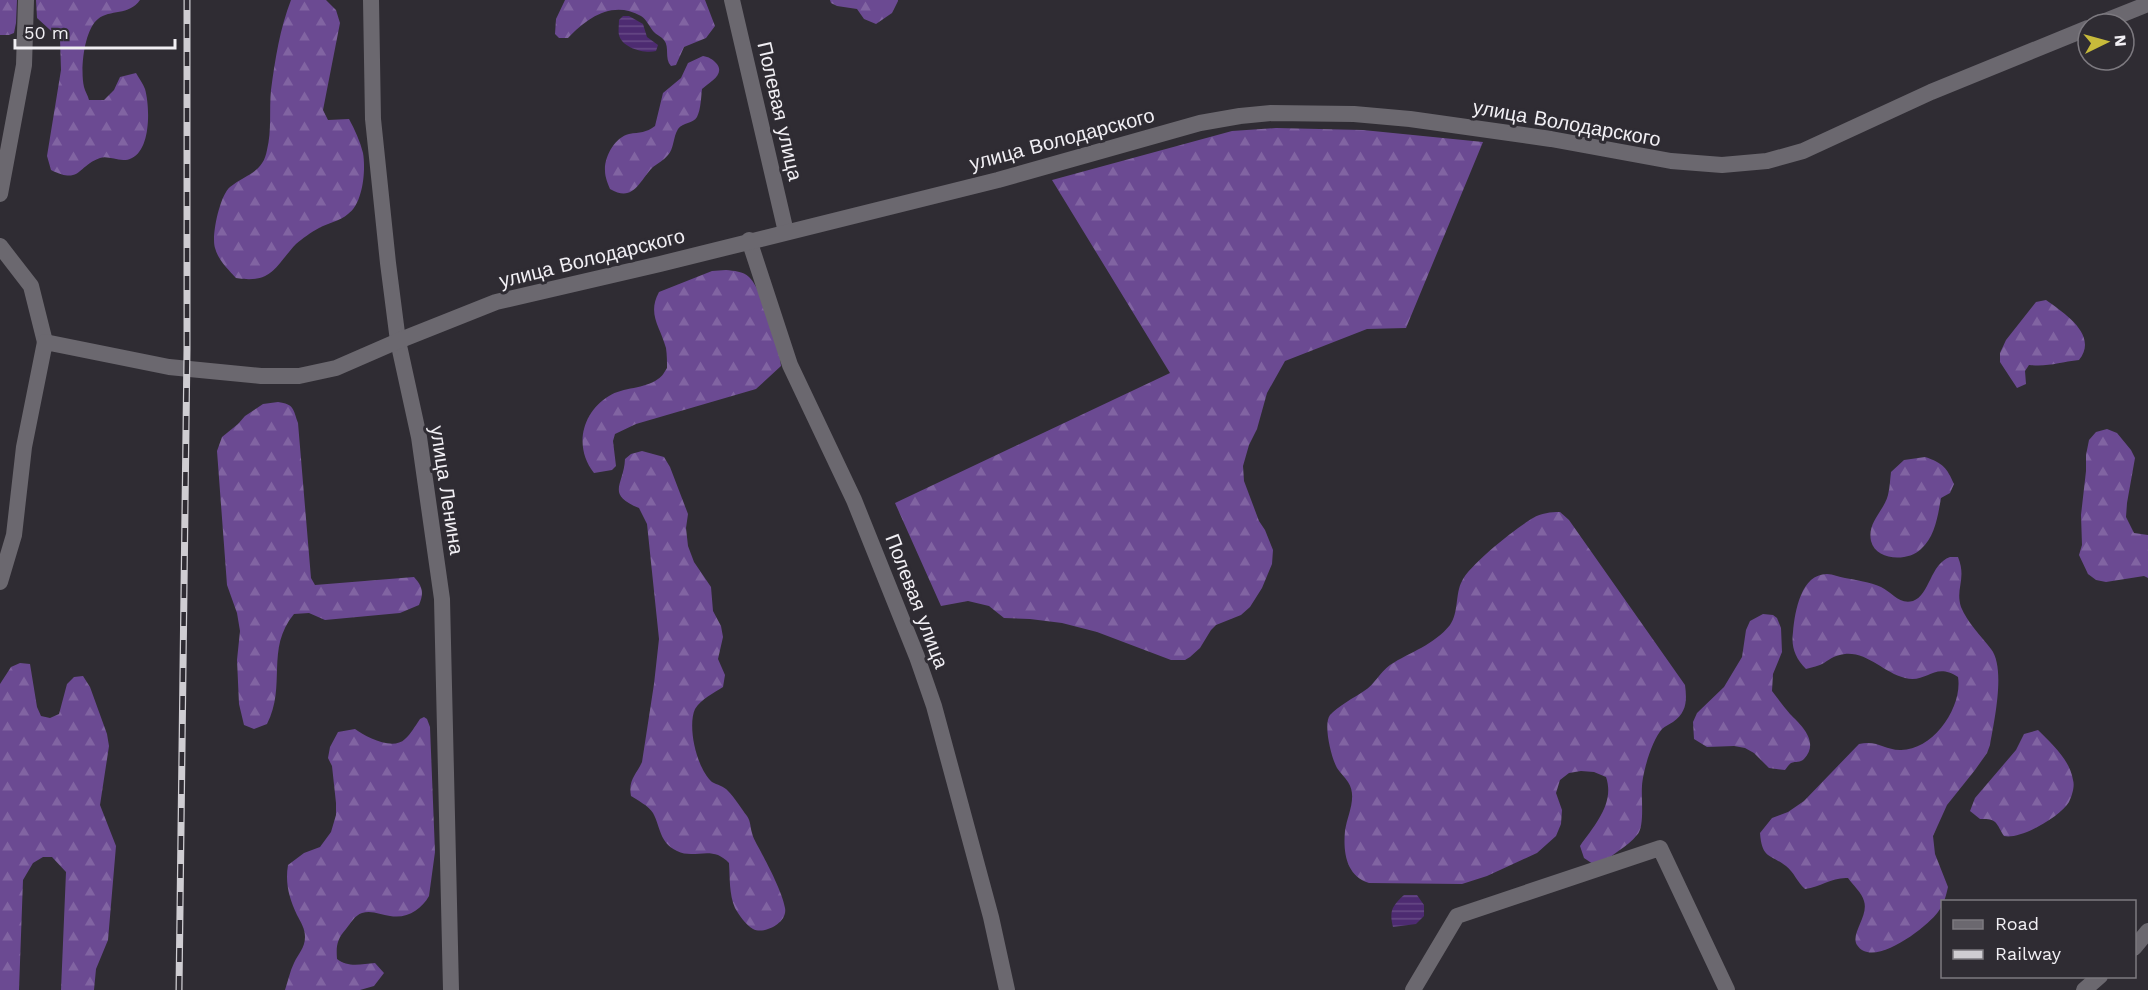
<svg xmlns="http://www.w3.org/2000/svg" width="2148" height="990" font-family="'Work Sans',sans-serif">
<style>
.forest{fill:url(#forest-firs)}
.water{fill:url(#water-rules)}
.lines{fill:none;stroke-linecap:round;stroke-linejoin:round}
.minor{stroke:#6b686f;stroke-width:16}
.tertiary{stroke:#6b686f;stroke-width:16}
.rail-casing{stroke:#cfcdd2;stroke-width:7}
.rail{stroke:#2f2c33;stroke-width:4.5;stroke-dasharray:14;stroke-linecap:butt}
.labels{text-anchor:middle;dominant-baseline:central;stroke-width:6;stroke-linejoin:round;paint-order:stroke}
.street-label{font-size:20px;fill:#f1eff4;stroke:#2f2c33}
</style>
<defs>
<pattern id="forest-firs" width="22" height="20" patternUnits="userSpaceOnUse" patternTransform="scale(1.5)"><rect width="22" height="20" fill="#6b4a92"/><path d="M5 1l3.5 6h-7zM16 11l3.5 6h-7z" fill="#8164a2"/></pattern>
<pattern id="water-rules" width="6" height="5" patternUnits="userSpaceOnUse" patternTransform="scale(1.5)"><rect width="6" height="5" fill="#4d2b71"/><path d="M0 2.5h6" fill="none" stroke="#674a86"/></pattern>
</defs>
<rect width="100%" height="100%" fill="#2f2c33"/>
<path class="forest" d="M0,0H17L16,23L14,33L9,35H0Z
M36,0H140C129,16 110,9 98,19C84,30 80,70 84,87C85,91 88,96 89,100H104L114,90L120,77L136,73C139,78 143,84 145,89C150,107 151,149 132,158C121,164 110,155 100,158C77,166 81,185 51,170L47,156L61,70L60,39L37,18Z
M291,0H326L336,10L340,23L323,110L328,120L349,119C355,130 360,141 363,153C366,170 363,204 348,214C340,221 328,223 319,228C311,232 302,239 296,244C275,266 273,284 236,278C228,269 218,260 215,248C211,236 220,195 230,187C246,174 263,173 267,150C272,130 269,110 271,90C275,60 280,28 291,0Z
M565,0H705L715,26L706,38L684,47L676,65L671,66C664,58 670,48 664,40C661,36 656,35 653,31C649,26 647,20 641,16C613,0 588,17 568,38H559L555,34L556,19Z
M830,0H898V1L892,13L876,24L864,19L857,9L837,6L831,3Z
M703,56C709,57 712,59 716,63C726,74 710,82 702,89C701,97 701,109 697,117C693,124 683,122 678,129C673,137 674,149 668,155C664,160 658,163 653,167C639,181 634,203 610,189C608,184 605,177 605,171C604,157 615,137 629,134C640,132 646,133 655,126L663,93L681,78L688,63Z
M1276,128L1363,130L1483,142L1406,328L1367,329L1285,361L1267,393L1257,429L1249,445L1243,466L1244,481L1259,521L1265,530L1273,550L1272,564L1262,588L1250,607L1241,615L1216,625L1211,630L1200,648L1190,657L1185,660H1171L1097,632L1062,623L1030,619L1004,618L989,606L968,601L941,606L895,503L1170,373L1052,180L1232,131Z
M726,270C734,271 743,271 749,277C762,289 780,348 781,366L756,389L636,424L615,434L613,441L616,466L612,470L594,473C574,448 581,413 609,396C623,387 645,389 658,379C662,377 665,371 667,368C667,362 667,355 666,348C660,326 647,314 659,292L712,271Z
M2046,300C2064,313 2099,335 2079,360C2060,362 2049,367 2029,365L2025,371L2026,384L2017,388L2000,362V353L2006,340L2036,302Z
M278,402C294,404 293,409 298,423L311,578L315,585L414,577C423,587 424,593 419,605L400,613L325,620L309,613L294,614C265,649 287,686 267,724L254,729L244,725L239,704L237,660L240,631L237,613L227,585L217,451L222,437L238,424L245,416L263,404Z
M2107,429L2117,433L2131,450L2135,458L2127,503L2126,517L2134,533L2148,535V578L2144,576L2106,582L2096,580L2088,574L2079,555L2082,545L2081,515L2086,471V455L2089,440L2096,432Z
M642,451L664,457L670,467L688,514L686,528L688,546L694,562L711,587L713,611L721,626L723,637L718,659L725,675L723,687C714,693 701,699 695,709C687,727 697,769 712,782C717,785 724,786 728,791C735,798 741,808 747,816C751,822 750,827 752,833C754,841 759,847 762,854C769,867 783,894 785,908C788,923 764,935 753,929C746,925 739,915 735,908C729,894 730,878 729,863C712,844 695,860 677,851C659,842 661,828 653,813C649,806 637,800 631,796C628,780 636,775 642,762L654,684L659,639L647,524L639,508C605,494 624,485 625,459L631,454Z
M1925,457C1943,463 1947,468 1954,484L1950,493L1941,498C1938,515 1935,537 1921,549C1908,562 1876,561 1871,541C1867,522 1884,511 1888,495C1890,487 1890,479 1891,472L1904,460Z
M1560,512L1569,520L1685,685C1687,700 1687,712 1673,722C1670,724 1665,726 1662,729C1652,740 1643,771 1642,786C1641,798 1645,827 1637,835C1627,848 1611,853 1599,868L1584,858L1580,846C1595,825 1615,803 1606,777L1594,772L1581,771L1569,773L1560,780L1556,793L1562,810L1561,824L1556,836L1537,853L1487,876L1462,884L1369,883C1346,876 1343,852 1345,831C1347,815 1358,797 1348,782C1345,777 1340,773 1337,768C1331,757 1323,724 1330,715C1337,707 1355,697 1364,691C1374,685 1380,672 1390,665C1410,652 1434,645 1450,625C1459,612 1455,594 1462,581C1469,565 1517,527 1533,518C1541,513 1551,512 1560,512Z
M1950,557H1958C1967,579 1955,588 1961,607C1967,622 1981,636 1991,649C2006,668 1994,722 1990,745L1987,753L1975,770L1947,805L1933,836L1935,854L1948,887C1946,896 1944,904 1938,912C1928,926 1873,970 1857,945C1850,934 1869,916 1864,901C1862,893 1853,885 1848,878C1832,877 1821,887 1805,889C1797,882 1794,872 1786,866C1770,854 1762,859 1760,833L1772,818L1788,812L1804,801L1859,744C1878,740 1884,750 1900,750C1933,751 1963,707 1958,677C1934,661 1927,684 1905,678C1884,673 1868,652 1845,654C1836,655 1831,658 1824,663C1819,666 1812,667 1806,669C1795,658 1791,647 1793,632C1795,611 1801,574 1827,574C1833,574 1839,577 1845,578C1856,580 1870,582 1881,587C1892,592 1899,605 1913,601C1930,595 1930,564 1950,557Z
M1763,614L1773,615L1777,618L1781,628L1782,652L1773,674L1772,691C1778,699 1784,707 1790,714C1801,725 1820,742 1804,759C1800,763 1796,761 1791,763C1788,765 1787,768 1785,770L1769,768L1754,753L1745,748L1734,746L1707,747L1694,739L1693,722L1697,713L1724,687L1742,657L1746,630L1750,621Z
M20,663L30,664L37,707L41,716L50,718L59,714L67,684L74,677L83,676L90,687L107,734L109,746L100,805L116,846L108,940L96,969L94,990H61L66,872L52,857H43L33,863L23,880L19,990H0V684L11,667Z
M424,717L427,719L430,727L435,852L429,896C421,910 407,919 390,916C381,915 372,910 362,913C355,915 350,924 346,929C337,939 336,946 337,959C348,968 362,964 375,963L384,973L374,986L360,990H285C288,981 290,971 294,963C298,954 305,948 305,937C305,928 301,923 297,915C289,898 285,883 288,865L304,853L320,847L331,832L336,815V803L332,766L328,758L330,747L338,732L355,729C366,737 393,751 405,739C411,734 415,726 420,719Z
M2038,730C2052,744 2070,760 2073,780C2075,786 2072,796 2069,802C2060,817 2020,840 2004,836C1996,823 1997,818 1980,819L1970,811L1975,798L2016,750L2024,734Z"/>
<path class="water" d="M623,16H629L643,24L647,37L658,45L656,51C645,54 622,48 619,35C618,31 619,25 619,20Z
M1404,895H1417L1424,905V916L1416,924L1393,927C1389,911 1392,906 1404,895Z"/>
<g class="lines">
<path class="minor" d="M371,0L373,119L388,263L398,341L419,437L442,599L451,990
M732,0L786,232
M0,194L24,65L26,0
M749,240L790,365L854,500L917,657L934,706L991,917L1007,990
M0,246L31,286L45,342
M2134,948L2148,931
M1413,990L1457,916L1660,848L1727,990
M2084,990L2100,976"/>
<path class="tertiary" d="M2098,24L2148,4
M0,582L14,535L24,447L45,342L169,367L261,376H299L336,368L398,341L496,302L660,264L998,180L1200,123L1240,116L1271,113L1354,114L1410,119L1551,139L1671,161L1722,165L1767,161L1803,151L1931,92L2088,28"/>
<defs>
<path id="rail" d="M179,990L187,349V0"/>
</defs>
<use href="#rail" class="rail-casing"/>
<use href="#rail" class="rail"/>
</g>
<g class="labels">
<g class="street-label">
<text transform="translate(780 111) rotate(77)">Полевая улица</text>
<text transform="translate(1567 123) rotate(10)">улица Володарского</text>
<text transform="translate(1062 139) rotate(-15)">улица Володарского</text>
<text transform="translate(592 258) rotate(-14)">улица Володарского</text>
<text transform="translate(447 490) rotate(81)">улица Ленина</text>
<text transform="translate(917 601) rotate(69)">Полевая улица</text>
</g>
</g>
<rect x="1941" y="900" width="195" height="78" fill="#2f2c33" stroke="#7d7a80" stroke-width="1.5"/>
<rect x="1953" y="920" width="30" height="9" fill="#6b686f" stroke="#7d7a80" stroke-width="1.5"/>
<text x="1995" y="930" font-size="18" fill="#f1eff4">Road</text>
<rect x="1953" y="950" width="30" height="9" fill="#cfcdd2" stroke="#7d7a80" stroke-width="1.5"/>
<text x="1995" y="960" font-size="18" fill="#f1eff4">Railway</text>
<g transform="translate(2106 42) rotate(85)"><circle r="28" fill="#2f2c33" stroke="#7d7a80" stroke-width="1.5"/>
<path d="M0-4.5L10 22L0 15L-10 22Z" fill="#c8bb3b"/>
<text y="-9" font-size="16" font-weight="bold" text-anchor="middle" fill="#f1eff4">N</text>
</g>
<path d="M15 39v9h160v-9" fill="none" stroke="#f1eff4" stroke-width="3"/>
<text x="24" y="39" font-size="18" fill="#f1eff4" stroke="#2f2c33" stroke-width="4.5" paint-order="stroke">50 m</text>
</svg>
